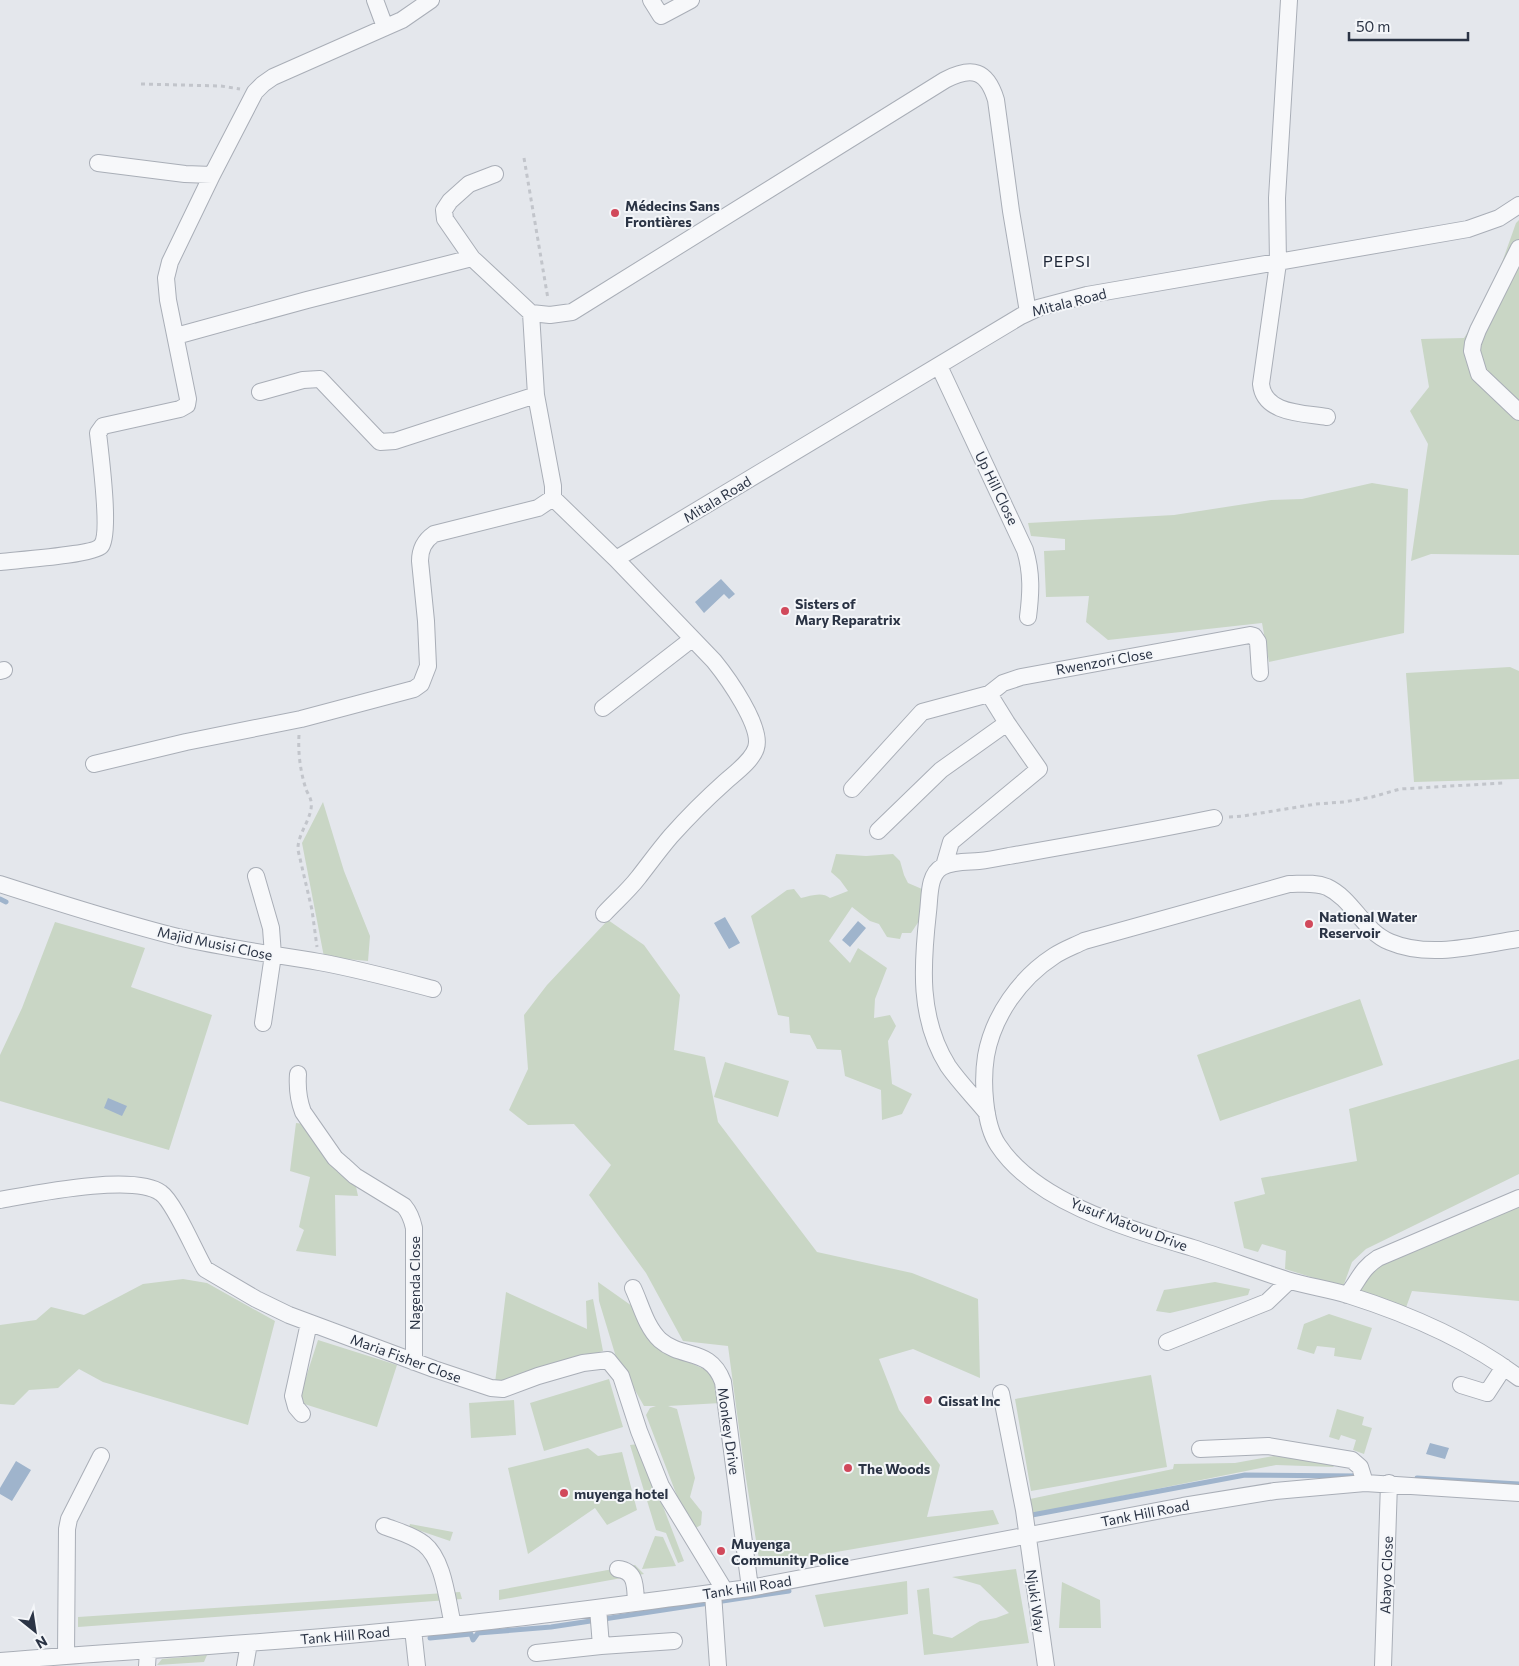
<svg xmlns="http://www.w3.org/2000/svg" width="1519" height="1666" font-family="Commissioner,sans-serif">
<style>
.green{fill:#c9d6c5}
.water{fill:#9fb4cc}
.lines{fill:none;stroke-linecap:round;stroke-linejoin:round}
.stream{stroke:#9fb4cc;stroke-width:5}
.minor-casing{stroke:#a9aeb7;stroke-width:18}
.path{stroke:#c2c5cb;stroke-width:3;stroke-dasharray:4 4;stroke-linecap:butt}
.minor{stroke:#f7f8fa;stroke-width:16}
.poi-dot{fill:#d1495b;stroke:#f4f6f9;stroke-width:2}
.labels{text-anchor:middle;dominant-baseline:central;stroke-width:4;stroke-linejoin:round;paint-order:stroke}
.poi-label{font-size:14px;font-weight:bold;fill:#2b3445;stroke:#f4f6f9;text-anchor:start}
.street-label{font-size:14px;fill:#2b3445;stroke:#f4f6f9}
.quarter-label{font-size:16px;letter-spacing:1px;fill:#1d2536;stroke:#f4f6f9}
</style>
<rect width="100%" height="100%" fill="#e4e7ec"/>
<path class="green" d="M1519,220V555L1431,554L1411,561L1428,444L1410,411L1429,387L1421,339L1464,338L1488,302L1516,223Z
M1372,483L1408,489L1404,633L1269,662L1262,623L1108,640L1086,622L1089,596L1046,597L1044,551L1065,550V539L1031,536L1028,523L1174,515L1271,500L1302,499Z
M1510,667L1519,671V779L1414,782L1406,673Z
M323,802L344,871L370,936L368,961L324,957L302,843Z
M836,854L866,856L893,854L900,861L904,875L908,883L922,889L927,899L919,921L911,933H902L900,939L887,937L879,924L870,921L852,907L829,941L850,963L858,948L887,968L875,999L874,1018L890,1015L896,1026L888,1041L892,1084L912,1094L902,1114L882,1120L881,1090L845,1076L841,1050L817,1049L810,1035L790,1033L789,1017L778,1015L751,916L787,890L794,889L801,898C810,896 822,891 830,898L848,891L840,880L831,872Z
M608,920L644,945L680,995L674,1050L705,1057L718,1122L817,1252L912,1273L978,1299L980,1378L913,1349L879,1359L899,1410L940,1465L927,1517L993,1510L999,1524L760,1565L744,1466L728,1346L683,1341L646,1273L589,1195L611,1165L574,1124L528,1125L509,1110L528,1069L524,1015L547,985Z
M55,922L145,948L131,987L212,1015L169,1150L0,1101V1055L22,1008Z
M1360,999L1383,1065L1220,1121L1197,1055Z
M1519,1059V1174L1366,1249L1352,1262L1343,1287L1285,1269L1286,1251L1262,1244L1258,1252L1244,1248L1234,1202L1265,1194L1261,1178L1357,1161L1349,1109Z
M725,1062L789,1081L778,1117L714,1097Z
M296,1123L305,1124L355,1182L358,1196L335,1195L336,1256L296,1251L304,1230L299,1227L310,1177L290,1171Z
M1519,1207V1301L1412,1291L1404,1313L1357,1293L1369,1268L1420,1244Z
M183,1279L207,1283L275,1321L248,1425L103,1382L79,1369L58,1388L29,1390L14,1405L0,1404V1325L36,1320L51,1307L84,1315L143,1284Z
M598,1282L632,1306L658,1349L711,1372L721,1403L668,1406L677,1409L695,1478L690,1497L702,1512L701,1525L692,1530L682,1509L646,1415L650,1408L656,1406H644L616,1357L599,1301Z
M1215,1282L1250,1289L1248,1295L1170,1313L1156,1311L1164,1290Z
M506,1292L587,1329L586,1301L593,1299L603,1351L495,1383Z
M1329,1314L1372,1328L1361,1360L1334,1356L1335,1348L1317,1346L1314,1354L1297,1349L1304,1324Z
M318,1340L397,1365L377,1427L298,1402Z
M1151,1375L1167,1467L1031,1491L1015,1399Z
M609,1379L623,1427L544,1451L530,1403Z
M514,1400L516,1435L471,1438L469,1403Z
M1337,1409L1364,1417L1362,1425L1372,1428L1364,1454L1353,1450L1356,1440L1341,1435L1339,1440L1329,1437Z
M639,1444L684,1561L678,1563L666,1533L656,1530L630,1445Z
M588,1448L598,1456L622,1452L637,1510L607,1525L595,1508L528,1554L508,1468Z
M1274,1456L1330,1463L1334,1467L1276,1465L1032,1514L1030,1499L1173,1469L1174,1464L1235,1463Z
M410,1524L453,1532L450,1541L409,1527Z
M655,1536L663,1537L676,1566L642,1569Z
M635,1565L644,1574L499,1600V1590Z
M1016,1569L1029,1643L924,1655L917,1590L929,1588L933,1634L952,1638L980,1621L996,1618L1009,1613L980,1585L952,1577Z
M907,1581L908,1614L824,1627L815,1595Z
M1062,1582L1100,1600L1101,1628H1059Z
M460,1592L462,1599L78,1627V1617Z
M207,1655L204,1662L157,1665L162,1659Z"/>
<path class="water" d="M721,579L735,594L729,599L724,594L704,613L695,602Z
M725,917L740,943L729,949L714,923Z
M858,921L866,928L850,947L842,940Z
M108,1098L127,1106L122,1116L104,1108Z
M1430,1443L1449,1448L1445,1459L1426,1454Z
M16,1461L31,1470L12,1501L0,1494V1488Z"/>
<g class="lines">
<path class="stream" d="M0,899L6,902
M1417,1478L1519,1484
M1032,1515L1245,1475L1358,1476
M430,1638L471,1634L473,1640L478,1633L551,1627L789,1591"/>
<defs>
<path id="minor" d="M375,0L385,27
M651,0L661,16L691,0
M1289,0L1277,198L1278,263L1261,384C1264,414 1303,413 1327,417
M98,163L185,174L212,175
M1519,248L1478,330L1473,343L1472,351L1479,374L1519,412
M472,258L445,219L444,210L450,201L469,184L495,174
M531,313L536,395L553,486V498L616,559L714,661C727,677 763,727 756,748C752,761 735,773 725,782C706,799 688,817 671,836C659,850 649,864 638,878C628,891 615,902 604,914
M176,336L307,300L472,258L531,313L550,315L572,312L945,80C972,66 987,70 996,100L1011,211L1028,312
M939,366L1025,550C1032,573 1031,593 1028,617
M260,392L303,380L320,379L380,442L395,441L536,395
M616,559L1021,316L1038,308L1087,295L1468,229L1499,218L1519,205
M0,562C16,560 93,555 101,546C111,535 100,451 98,433L103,426L180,409L187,405L188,399L168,300L166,278L170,262L212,175L255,92L263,84L273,77L402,20L431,0
M0,671L4,670
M603,708L692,639
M94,764L186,742L301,719L414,689L421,684L428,666L426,621L420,561C420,549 424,541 434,534L538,508L553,498
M852,789L922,712L989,694L1003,683L1021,677L1250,635L1254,636L1258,642L1260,673
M878,831L941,770L1007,723
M944,866L951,842L1039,769L1007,723L989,694
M256,876L271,928L273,955L263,1023
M0,884C59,903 118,922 178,937C224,948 272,954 319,962C358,969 395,979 433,989
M1519,939C1478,945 1430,959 1390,942C1363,931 1353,899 1327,887C1315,882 1301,884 1289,884L1084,941C1074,946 1063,950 1054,956C1020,978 993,1016 986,1056C982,1081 984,1124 998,1145C1036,1203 1130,1229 1193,1248C1224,1258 1256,1270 1287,1280C1307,1286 1328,1289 1348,1295C1408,1314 1469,1340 1519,1378
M298,1074C297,1088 298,1099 303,1112L335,1158L343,1165L355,1176L404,1206C410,1213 412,1219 414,1228V1362
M987,1113C974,1097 959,1082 948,1066C918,1018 922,965 928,912C930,897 928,875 942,867C953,861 967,862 979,861C989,860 999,858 1009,856C1078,844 1146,832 1214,818
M0,1200C34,1194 134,1173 161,1193C174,1202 195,1252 205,1269L256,1299L289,1315L434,1369L491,1388L503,1389L538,1376L583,1363L608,1360L621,1376L639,1431L661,1486L725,1591
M633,1288C641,1305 646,1327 660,1340C683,1360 710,1347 723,1382L750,1588
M1347,1295C1359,1280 1361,1269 1378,1258L1519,1198
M1167,1342L1267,1302L1289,1281
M1461,1385L1487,1393L1504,1367
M1001,1393L1024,1510L1046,1666
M302,1414L296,1407L293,1396L309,1323
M1200,1449L1268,1446L1352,1460L1360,1467L1365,1483
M384,1526C397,1531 413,1535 424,1544C444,1560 447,1600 453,1625
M618,1569C637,1571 635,1588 636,1603
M713,1593L718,1666
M598,1608L601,1646
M413,1629L417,1666
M536,1653L601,1646L674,1641
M66,1656L67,1529L69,1519L101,1456
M0,1661C137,1650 275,1643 412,1629C525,1619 638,1602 750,1588L1183,1506L1275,1491L1365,1483L1519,1493
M147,1666L148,1651
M245,1666L249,1643
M1383,1666L1389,1483"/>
</defs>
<use href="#minor" class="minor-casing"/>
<path class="path" d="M141,84L221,86L240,89
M524,158L548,299
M299,735C298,752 300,769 305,786C306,791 310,796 311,801C314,817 297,833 298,850L312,910L317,947
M1229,817L1243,816L1316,804L1344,802L1372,797L1400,789L1503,783"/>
<use href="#minor" class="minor"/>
</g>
<g class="poi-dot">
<circle cx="615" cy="213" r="5"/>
<circle cx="785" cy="611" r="5"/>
<circle cx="1309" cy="924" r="5"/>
<circle cx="928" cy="1400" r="5"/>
<circle cx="848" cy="1468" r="5"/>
<circle cx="564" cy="1493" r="5"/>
<circle cx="721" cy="1551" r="5"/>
</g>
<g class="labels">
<g class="poi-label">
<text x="625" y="205">Médecins Sans<tspan x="625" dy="16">Frontières</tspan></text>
<text x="795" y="603">Sisters of<tspan x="795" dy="16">Mary Reparatrix</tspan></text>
<text x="1319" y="916">National Water<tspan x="1319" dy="16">Reservoir</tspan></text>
<text x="938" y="1400">Gissat Inc</text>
<text x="858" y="1468">The Woods</text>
<text x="574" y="1493">muyenga hotel</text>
<text x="731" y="1543">Muyenga<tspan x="731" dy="16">Community Police</tspan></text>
</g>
<g class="street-label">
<text transform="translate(1069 302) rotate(-14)">Mitala Road</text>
<text transform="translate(997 488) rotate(64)">Up Hill Close</text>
<text transform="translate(717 499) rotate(-31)">Mitala Road</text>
<text transform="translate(1104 661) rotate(-10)">Rwenzori Close</text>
<text transform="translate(215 943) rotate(12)">Majid Musisi Close</text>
<text transform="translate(1129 1224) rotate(21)">Yusuf Matovu Drive</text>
<text transform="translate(414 1283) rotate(-90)">Nagenda Close</text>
<text transform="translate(406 1358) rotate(20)">Maria Fisher Close</text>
<text transform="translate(729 1431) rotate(82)">Monkey Drive</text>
<text transform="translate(1145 1513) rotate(-11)">Tank Hill Road</text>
<text transform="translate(1386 1575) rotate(-88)">Abayo Close</text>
<text transform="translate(747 1587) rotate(-9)">Tank Hill Road</text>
<text transform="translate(1036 1601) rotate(82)">Njuki Way</text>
<text transform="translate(345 1635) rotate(-5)">Tank Hill Road</text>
</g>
<g class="quarter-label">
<text x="1067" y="260">PEPSI</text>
</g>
</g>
<g transform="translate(35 1631) rotate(150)" stroke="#f4f6f9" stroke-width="4" paint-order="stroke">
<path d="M0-4L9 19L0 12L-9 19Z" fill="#2b3445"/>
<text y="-8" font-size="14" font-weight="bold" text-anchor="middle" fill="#2b3445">N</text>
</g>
<path d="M1349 32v8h119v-8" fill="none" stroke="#2b3445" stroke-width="2.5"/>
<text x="1356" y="32" font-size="15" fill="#2b3445" stroke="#f4f6f9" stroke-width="4" paint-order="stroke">50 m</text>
</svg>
